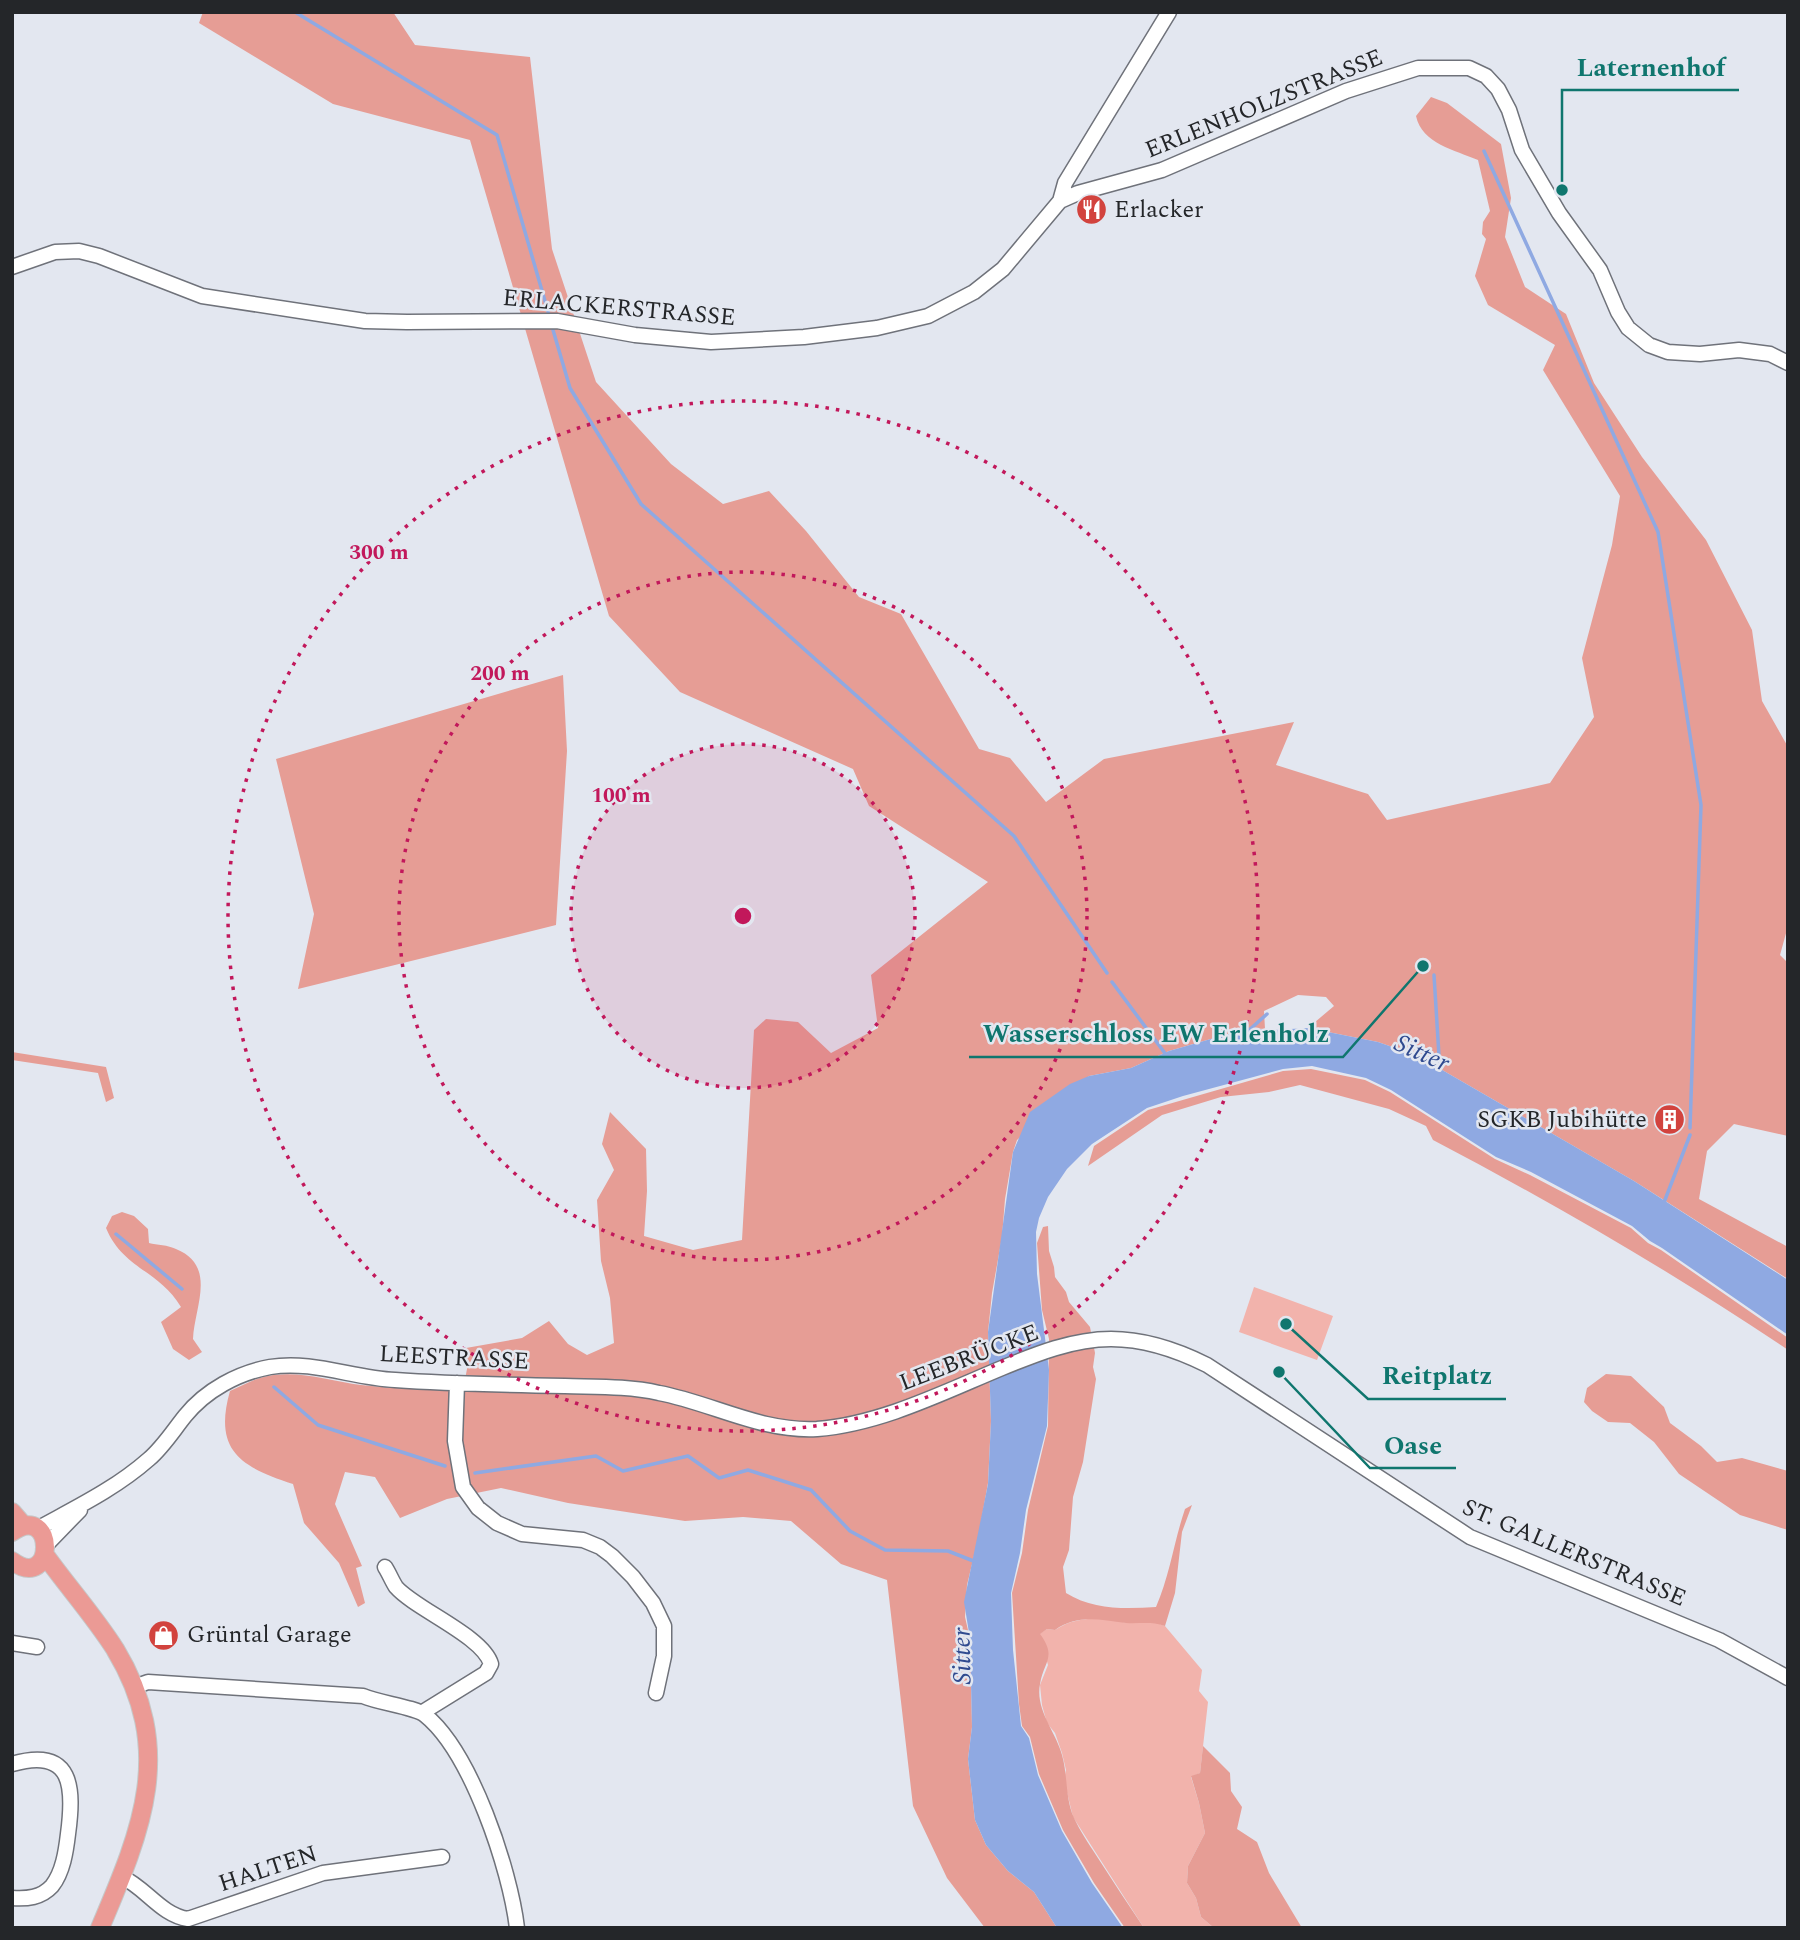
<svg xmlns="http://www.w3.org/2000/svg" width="1800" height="1940" font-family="Spectral,serif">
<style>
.green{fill:#f2b3ac}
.forest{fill:#e69d95}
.water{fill:#8fa9e2}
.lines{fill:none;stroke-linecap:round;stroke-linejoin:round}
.stream{stroke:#8fa9e2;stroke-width:3.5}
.minor-casing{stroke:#6f727a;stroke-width:17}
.major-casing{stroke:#c6c7c7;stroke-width:20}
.minor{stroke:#fff;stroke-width:14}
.major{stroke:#eb9a95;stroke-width:18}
.ring{fill:none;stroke:#c2185b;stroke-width:3.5;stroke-dasharray:3.5 7}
.labels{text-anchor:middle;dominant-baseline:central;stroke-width:5;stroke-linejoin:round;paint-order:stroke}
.street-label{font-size:24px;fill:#242629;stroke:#e3e7f0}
.poi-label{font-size:24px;fill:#242629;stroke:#e3e7f0;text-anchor:start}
.water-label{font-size:26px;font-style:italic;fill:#304a8f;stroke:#e3e7f0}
.centre{fill:#c2185b;stroke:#e3e7f0;stroke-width:3.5}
.ring-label{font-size:21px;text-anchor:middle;font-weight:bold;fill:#c2185b;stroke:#e3e7f0;stroke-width:5;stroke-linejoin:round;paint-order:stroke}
.leader{fill:none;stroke:#0f766e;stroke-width:2.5}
.callout-dot{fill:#0f766e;stroke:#e3e7f0;stroke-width:2.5}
.callout-label{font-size:26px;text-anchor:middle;font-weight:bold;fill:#0f766e;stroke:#e3e7f0;stroke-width:5;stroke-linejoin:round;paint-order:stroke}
</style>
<rect width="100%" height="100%" fill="#e3e7f0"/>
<path class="green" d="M1254,1287L1333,1316L1317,1360L1239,1332Z
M1101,1618L1128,1623L1152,1621L1165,1626L1202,1670L1199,1691L1208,1702L1200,1773L1191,1777L1199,1803L1205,1833L1188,1866L1187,1883L1196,1898L1201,1917L1214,1928H1144L1073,1817L1064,1780L1066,1770L1062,1753L1055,1733L1047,1723L1042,1705L1040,1685L1048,1665L1039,1634L1047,1629L1055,1630C1070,1620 1083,1619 1101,1618Z"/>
<path class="forest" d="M203,12H393L415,45L530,57L552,249L596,382L671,464L723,504L769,491L806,531L859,597L901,614L979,749L1010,758L1046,802L1104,759L1294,722L1276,765L1368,794L1387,820L1550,783L1594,717L1582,658L1612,545L1620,496L1543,370L1555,345L1488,305L1475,276L1486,239L1482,234L1483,222L1490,211L1478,160C1455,150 1422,144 1416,116L1431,97L1447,103L1501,144L1511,198L1505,237L1525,287L1566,314L1594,383L1642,457L1706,540L1752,630L1762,701L1788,747V926L1780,955L1788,963V1136L1734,1124L1707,1151L1699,1199L1788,1247V1279L1634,1181L1418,1056L1378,1042L1308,1028L1334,1006L1326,997L1298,995L1264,1011L1265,1029L1249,1028L1169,1051L1131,1068L1089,1076L1017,1140L1013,1152L1005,1199L1002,1237L992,1293L988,1332L991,1421L988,1483L978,1539L967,1585L965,1617L970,1639L972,1727L968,1759L975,1820L986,1845L1008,1871L1034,1892L1057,1928H985L947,1878L913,1806L887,1580L841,1564L791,1521L743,1517L685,1521L568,1503L501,1488L447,1499L400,1518L375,1477L345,1472L335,1504L362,1566L356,1568L365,1603L358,1607L339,1563L304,1523L293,1484C241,1467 213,1451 230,1391C240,1387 250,1381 260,1378C294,1368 328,1381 361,1385C395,1389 429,1390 463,1390L467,1369L466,1348L522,1338L549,1321L568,1344L587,1355L614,1343L610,1298L601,1261L597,1200L614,1170L602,1144L610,1112L646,1149L647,1191L644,1236L693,1250L742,1240L754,1030L766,1019L798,1022L831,1053L878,1028L871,975L988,882L869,806L853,769L680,692L609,616L470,140L333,104L199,23Z
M563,675L567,751L556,925L298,989L314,914L276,759Z
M12,1052L106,1067L114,1098L106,1102L98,1073L12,1060Z
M1311,1069L1365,1080L1390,1092L1495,1159L1530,1175L1631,1228L1648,1243L1661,1250L1788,1338V1350C1674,1273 1555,1204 1433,1140L1426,1126L1389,1109L1300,1085L1269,1092L1221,1097L1162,1115L1088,1166L1094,1146L1148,1110L1283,1071Z
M122,1212L134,1216L148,1229L149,1243C157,1245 168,1245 176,1249C218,1266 194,1308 193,1339L202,1352L189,1360L173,1349L161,1322L181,1307C159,1270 123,1269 106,1228L112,1216Z
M1048,1226L1049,1251L1054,1267L1055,1277L1066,1292L1069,1302L1090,1327L1095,1353L1093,1367L1096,1379L1083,1462L1073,1497L1069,1550L1063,1567L1066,1593C1093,1610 1125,1609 1156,1607C1170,1575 1174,1541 1185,1509L1192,1505L1182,1532L1175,1593L1165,1626C1151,1621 1140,1624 1126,1623C1099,1620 1078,1614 1055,1630L1047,1629L1040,1634C1057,1657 1044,1661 1040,1684C1035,1710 1056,1732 1062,1755C1068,1776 1065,1798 1074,1818C1080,1831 1089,1844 1096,1855C1112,1880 1128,1904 1144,1928H1125L1094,1883L1063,1830L1039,1774L1030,1737L1022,1726L1019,1704L1012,1593L1022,1553L1028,1510L1048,1426L1049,1339L1042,1310L1037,1243L1043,1227Z
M1606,1374L1631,1376L1664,1407L1670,1423L1701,1446L1717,1462L1742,1458L1788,1471V1530L1740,1515L1679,1474L1654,1442L1630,1423L1608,1422L1592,1411L1584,1402L1587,1388Z
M1203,1746L1230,1773L1231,1791L1242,1807L1237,1829L1257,1842L1269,1873L1302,1928H1214L1201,1917L1196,1898L1187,1883L1188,1866L1205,1833L1199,1803L1191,1776L1200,1773Z"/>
<path class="water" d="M1249,1028L1273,1030L1308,1028L1378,1042L1418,1056L1634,1181L1788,1280V1335L1662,1248L1650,1241L1632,1226L1531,1172L1496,1157L1391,1090L1366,1078L1312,1066L1283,1069L1183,1096L1147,1108L1092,1144L1067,1169L1048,1197L1039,1218L1036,1232L1037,1274L1049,1370L1047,1426L1026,1510L1020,1553L1011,1593L1013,1650L1021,1726L1029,1738L1038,1775L1062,1831L1092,1883L1123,1928H1057L1034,1892L1008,1871L986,1845L975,1820L968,1759L972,1727L970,1639L964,1602L988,1484L991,1421L988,1332L1013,1152L1030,1112L1070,1084L1089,1076L1131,1068L1169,1051Z"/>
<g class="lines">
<path class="stream" d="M295,12L497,135L549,315
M1484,151L1658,532L1701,805L1690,1128
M553,330L570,388L641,504L1014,836L1107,973
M1434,975L1440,1072
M1112,982L1167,1056
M1248,1031L1267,1014
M1663,1205L1690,1135
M116,1234L182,1289
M274,1387L318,1425L445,1466
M475,1473L596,1456L623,1471L688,1456L719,1478L748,1470L811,1490L850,1531L885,1550L948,1551L976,1562"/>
<defs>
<path id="minor" d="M1060,201L1065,183L1169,12
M12,267L55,252L79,251L99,256L202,296L365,321L407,322L557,321L635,335L711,342L804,337L877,328L928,316L974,292L1003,269L1060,201L1078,193L1162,170L1346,91L1418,68H1469L1486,76L1498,89L1509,110L1522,150L1559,213L1600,270L1618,312L1628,328L1649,345L1668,352L1700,354L1739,350L1770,354L1788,363
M457,1383L455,1441L463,1487L478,1508L497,1523L522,1534L583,1540L600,1547L612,1556L633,1577L653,1603L664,1626V1656L656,1693
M37,1529C75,1508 115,1489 149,1459C163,1447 173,1431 185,1416C206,1390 238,1373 270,1367C312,1360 353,1378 395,1380C451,1384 508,1385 565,1386C596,1387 628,1386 659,1393C712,1403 761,1432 817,1429C881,1424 944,1392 1002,1368C1036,1354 1073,1339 1111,1339C1145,1339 1177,1350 1207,1365L1470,1537L1719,1640L1788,1678
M47,1544L80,1510
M385,1567C389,1573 392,1581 396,1587C415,1609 483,1636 491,1664L486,1673L423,1712
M12,1643L37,1647
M134,1687L148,1682L363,1696C379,1703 415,1707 425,1715C471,1752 510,1869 517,1928
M12,1764C74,1746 74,1789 68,1834C66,1851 63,1872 52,1886C41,1898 27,1899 12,1898
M122,1877C146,1888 161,1915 188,1919L323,1873L442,1857"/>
<path id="major" d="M12,1512L24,1526
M12,1532C56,1501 56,1593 12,1561
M45,1555C68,1587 94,1616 115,1649C176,1750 142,1829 100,1928"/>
</defs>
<use href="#minor" class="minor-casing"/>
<use href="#major" class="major-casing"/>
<use href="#minor" class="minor"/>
<use href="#major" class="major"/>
</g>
<circle cx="743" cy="916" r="172" fill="#c2185b" fill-opacity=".12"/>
<g class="ring">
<circle cx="743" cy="916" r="172"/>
<circle cx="743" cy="916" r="344"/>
<circle cx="743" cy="916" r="515"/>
</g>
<defs>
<symbol id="restaurant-disc" viewBox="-11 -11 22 22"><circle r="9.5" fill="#d2433e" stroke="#e3e7f0"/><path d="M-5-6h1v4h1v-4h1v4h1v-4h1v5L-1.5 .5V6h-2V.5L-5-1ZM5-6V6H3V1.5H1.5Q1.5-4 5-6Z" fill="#fff"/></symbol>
<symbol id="building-disc" viewBox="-11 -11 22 22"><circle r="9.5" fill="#d2433e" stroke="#e3e7f0"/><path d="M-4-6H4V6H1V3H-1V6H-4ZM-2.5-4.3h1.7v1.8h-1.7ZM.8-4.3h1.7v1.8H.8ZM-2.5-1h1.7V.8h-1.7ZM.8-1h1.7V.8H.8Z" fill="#fff"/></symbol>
<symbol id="shop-disc" viewBox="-11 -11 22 22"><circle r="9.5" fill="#d2433e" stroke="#e3e7f0"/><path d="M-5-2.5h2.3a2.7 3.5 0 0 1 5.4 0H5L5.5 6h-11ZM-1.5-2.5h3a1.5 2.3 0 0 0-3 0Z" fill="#fff"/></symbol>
</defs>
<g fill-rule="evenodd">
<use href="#restaurant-disc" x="1074" y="192" width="35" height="35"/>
<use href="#building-disc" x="1652" y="1102" width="35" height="35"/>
<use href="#shop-disc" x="146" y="1618" width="35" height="35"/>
</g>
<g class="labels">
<g class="street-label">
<text transform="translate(1264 104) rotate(-22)">ERLENHOLZSTRASSE</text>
<text transform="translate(619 308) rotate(5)">ERLACKERSTRASSE</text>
<text transform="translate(454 1358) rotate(3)">LEESTRASSE</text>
<text transform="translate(969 1358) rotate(-21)">LEEBRÜCKE</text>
<text transform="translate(1574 1553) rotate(23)">ST. GALLERSTRASSE</text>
<text transform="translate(268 1869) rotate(-18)">HALTEN</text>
</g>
<g class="poi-label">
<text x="1114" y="210">Erlacker</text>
<text x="1647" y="1120" text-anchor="end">SGKB Jubihütte</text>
<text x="187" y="1635">Grüntal Garage</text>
</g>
<g class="water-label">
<text transform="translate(1422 1053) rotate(24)">Sitter</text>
<text transform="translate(962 1656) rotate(-91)">Sitter</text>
</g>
</g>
<circle cx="743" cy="916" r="10" class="centre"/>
<g class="ring-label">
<text x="379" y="559">300 m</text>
<text x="500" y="680">200 m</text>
<text x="621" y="802">100 m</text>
</g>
<path class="leader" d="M1562 190L1562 90H1739M1423 966L1343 1057H969M1286 1324L1368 1399H1506M1279 1372L1370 1468H1456"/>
<g class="callout-dot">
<circle cx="1562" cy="190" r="7"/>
<circle cx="1423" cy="966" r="7"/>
<circle cx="1286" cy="1324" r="7"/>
<circle cx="1279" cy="1372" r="7"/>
</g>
<g class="callout-label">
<text x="1651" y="76">Laternenhof</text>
<text x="1156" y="1042">Wasserschloss EW Erlenholz</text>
<text x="1437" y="1384">Reitplatz</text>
<text x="1413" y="1454">Oase</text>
</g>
<rect width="1800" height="1940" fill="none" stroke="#242629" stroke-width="28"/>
</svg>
